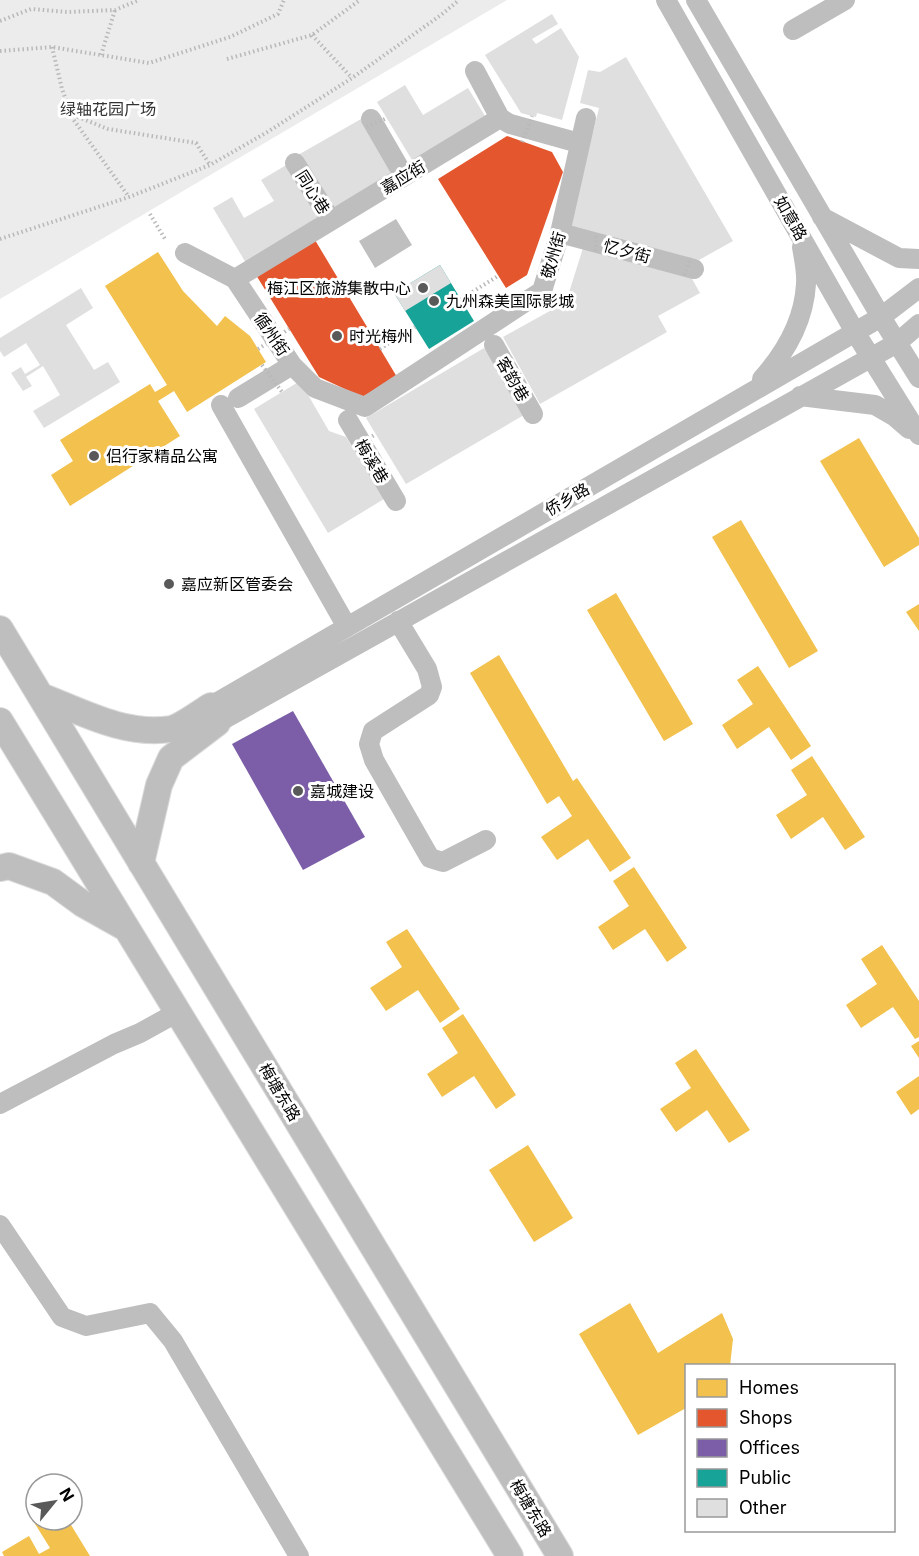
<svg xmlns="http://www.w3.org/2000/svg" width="919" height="1556" font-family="Inter,'Noto Sans SC',sans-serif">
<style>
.green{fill:#ececec}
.water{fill:#bfbfbf}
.homes{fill:#f2c14e}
.shops{fill:#e4572e}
.offices{fill:#7b5ea7}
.public{fill:#17a398}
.building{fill:#dfdfdf}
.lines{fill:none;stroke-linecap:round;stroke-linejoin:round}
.major-casing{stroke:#dbdbdb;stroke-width:28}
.path{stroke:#b9b9b9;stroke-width:4;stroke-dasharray:1.5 3;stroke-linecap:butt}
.minor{stroke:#bebebe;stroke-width:20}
.major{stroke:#bebebe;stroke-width:26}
.path-bridge{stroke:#b9b9b9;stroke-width:4;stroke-dasharray:1.5 3;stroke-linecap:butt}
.poi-dot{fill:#595959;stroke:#fff;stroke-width:2}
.labels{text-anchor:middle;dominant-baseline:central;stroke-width:6;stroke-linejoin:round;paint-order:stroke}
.park-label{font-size:16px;fill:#333;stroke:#fff}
.street-label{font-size:16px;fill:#000;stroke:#fff}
.poi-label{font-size:16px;fill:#000;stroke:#fff;text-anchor:start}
</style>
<rect width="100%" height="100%" fill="#fff"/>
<path class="green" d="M0,0H507L0,299Z"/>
<path class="water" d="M396,219L412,245L375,268L359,241Z"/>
<path class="homes" d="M158,252L183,291L217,326L225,316L250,336L266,362L187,412L174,391L158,401L180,436L70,506L51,475L73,461L60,440L150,384L155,392L167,385L105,286Z
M859,438L919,538V545L884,567L820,461Z
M741,520L818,651L789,668L712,537Z
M616,593L693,724L664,741L587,610Z
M919,604V631L906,612Z
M499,655L573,781L577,778L631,858L610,872L588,839L557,860L541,837L572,816L559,796L547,804L470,673Z
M758,666L811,746L791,760L769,727L737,749L722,725L753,704L737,680Z
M812,756L865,837L845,850L823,817L791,839L776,815L807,795L791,770Z
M634,867L687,948L667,962L645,929L613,950L598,927L629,906L613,881Z
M407,929L460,1009L440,1023L418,990L386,1011L370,988L402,967L386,942Z
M882,945L919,1001V1037L915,1039L893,1007L861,1028L846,1005L877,984L861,959Z
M463,1014L516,1095L496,1109L474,1076L442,1097L427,1074L458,1053L442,1028Z
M919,1041V1058L911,1046Z
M696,1049L750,1130L729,1143L707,1110L676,1132L660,1109L691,1088L675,1063Z
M919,1076V1109L911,1115L896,1092Z
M528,1145L573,1218L534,1242L489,1170Z
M630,1303L658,1353L722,1313L733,1339L730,1366H686V1408L638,1435L579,1334Z
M36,1506V1520H68L90,1556H4L2,1552L29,1536L39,1554L50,1548L27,1511Z"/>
<path class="shops" d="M507,136L552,152L563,172L527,275L506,288L438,179Z
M315,240L397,377L362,397L319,377L256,275Z"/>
<path class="offices" d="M293,711L365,837L303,870L232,744Z"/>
<path class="public" d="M440,265L474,321L429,349L394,293Z"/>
<path class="building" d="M552,14L558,24L532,39L536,44L561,28L579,57L562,120L537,113L536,117L521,113L485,55Z
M626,57L733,241L699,260L569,228L599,108L580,103L588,70L600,72Z
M405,85L423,115L468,88L485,116L412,160L377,102Z
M361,119L395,177L331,214L298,155Z
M288,164L320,219L246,263L213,208L232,197L244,218L274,201L261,180Z
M583,248L691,277L700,293L658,316L667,332L540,404L503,337L566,302Z
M440,265L451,283L405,311L394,293Z
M81,288L93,308L66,325L94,370L108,362L120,382L44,428L33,411L60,395L43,366L26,377L32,386L23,391L11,373L21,367L25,374L40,365L26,343L4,357L0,351V338Z
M484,348L524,415L406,484L366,418Z
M300,381L329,431L346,437L384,499L328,533L254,409Z"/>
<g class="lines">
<defs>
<path id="major" d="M0,629L560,1556
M41,696C82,712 125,736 171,729C181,727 201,712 211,706
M0,721L510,1556
M141,863L159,785L171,758L217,723
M0,868L9,866L53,882L83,904L124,927"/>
</defs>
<use href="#major" class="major-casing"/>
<path class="path" d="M0,21L31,9L68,12L115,10L139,0
M312,35L352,78
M52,47L62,89L73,119L129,197
M0,51L52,47L149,63L230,37L278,14L284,0
M101,55L115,10
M227,59L312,35L360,0
M70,106L78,117L108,129L196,143L210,165
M150,214L165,239
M0,239L129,197L210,165L269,131L352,78L441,15L459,0
M461,299L498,276
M380,349L415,327"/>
<path class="minor" d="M666,0L855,332L919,435
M696,0L881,317L919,378
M793,30L845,0
M475,71L500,118
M371,119L404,176
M295,163L331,220
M822,217L899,258L919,259
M560,233L694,269
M185,253L235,279L292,365L315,388L365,407L542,291L560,233L586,118
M235,279L500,118L510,124L579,143
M494,345L533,414
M762,379C786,352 804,321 806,284C807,272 804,259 802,247
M800,396L875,405L894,416L909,429
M238,398L292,365
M221,405L347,627
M348,420L396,501
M398,621L427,669L432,687L429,695L373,731L369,744L374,760L430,858L443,862L486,840
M211,706L881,317L919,288
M217,723L897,343L919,324
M0,1104L114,1044L140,1033L178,1012
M0,1225L62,1317L86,1326L150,1313L173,1341L299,1556"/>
<use href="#major" class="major"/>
<path class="path-bridge" d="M367,127L387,118
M522,142L532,116
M294,174L304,167
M596,251V234
M684,275L691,258
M258,349L289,329
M262,365L282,392
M497,369L514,358
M353,448L376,434"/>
</g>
<g class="poi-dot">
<circle cx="423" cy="288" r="6"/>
<circle cx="434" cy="301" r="6"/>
<circle cx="337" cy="336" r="6"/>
<circle cx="94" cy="456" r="6"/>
<circle cx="169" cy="584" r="6"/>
<circle cx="298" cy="791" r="6"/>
</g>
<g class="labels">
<g class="park-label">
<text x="108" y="109">绿轴花园广场</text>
</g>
<g class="street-label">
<text transform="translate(403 177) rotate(-31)">嘉应街</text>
<text transform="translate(313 192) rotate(58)">同心巷</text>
<text transform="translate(791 218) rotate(60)">如意路</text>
<text transform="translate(627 251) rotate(15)">忆夕街</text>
<text transform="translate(553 255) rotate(-74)">敬州街</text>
<text transform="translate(272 334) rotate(56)">循州街</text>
<text transform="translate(513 379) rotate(60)">客韵巷</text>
<text transform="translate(372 461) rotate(59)">梅溪巷</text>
<text transform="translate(567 499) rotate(-30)">侨乡路</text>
<text transform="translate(280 1092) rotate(59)">梅塘东路</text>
<text transform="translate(531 1508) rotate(59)">梅塘东路</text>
</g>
<g class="poi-label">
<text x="411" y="288" text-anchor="end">梅江区旅游集散中心</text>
<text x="446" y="301">九州森美国际影城</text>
<text x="349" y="336">时光梅州</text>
<text x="106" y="456">侣行家精品公寓</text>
<text x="181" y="584">嘉应新区管委会</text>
<text x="310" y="791">嘉城建设</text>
</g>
</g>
<rect x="685" y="1364" width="210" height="168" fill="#ffffff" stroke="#999999" stroke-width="1.5"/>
<rect x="697" y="1379" width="30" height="18" fill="#f2c14e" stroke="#999999" stroke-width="1.5"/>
<text x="739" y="1394" font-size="18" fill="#000000">Homes</text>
<rect x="697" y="1409" width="30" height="18" fill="#e4572e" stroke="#999999" stroke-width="1.5"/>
<text x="739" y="1424" font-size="18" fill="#000000">Shops</text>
<rect x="697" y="1439" width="30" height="18" fill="#7b5ea7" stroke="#999999" stroke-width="1.5"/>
<text x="739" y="1454" font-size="18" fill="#000000">Offices</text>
<rect x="697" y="1469" width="30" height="18" fill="#17a398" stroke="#999999" stroke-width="1.5"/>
<text x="739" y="1484" font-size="18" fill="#000000">Public</text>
<rect x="697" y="1499" width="30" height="18" fill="#dfdfdf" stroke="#999999" stroke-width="1.5"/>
<text x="739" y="1514" font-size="18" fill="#000000">Other</text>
<g transform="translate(54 1502) rotate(60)"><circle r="28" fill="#ffffff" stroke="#999999" stroke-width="1.5"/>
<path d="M0-4.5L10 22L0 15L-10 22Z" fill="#595959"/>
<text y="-9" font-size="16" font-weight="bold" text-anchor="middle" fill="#000000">N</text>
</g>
</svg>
